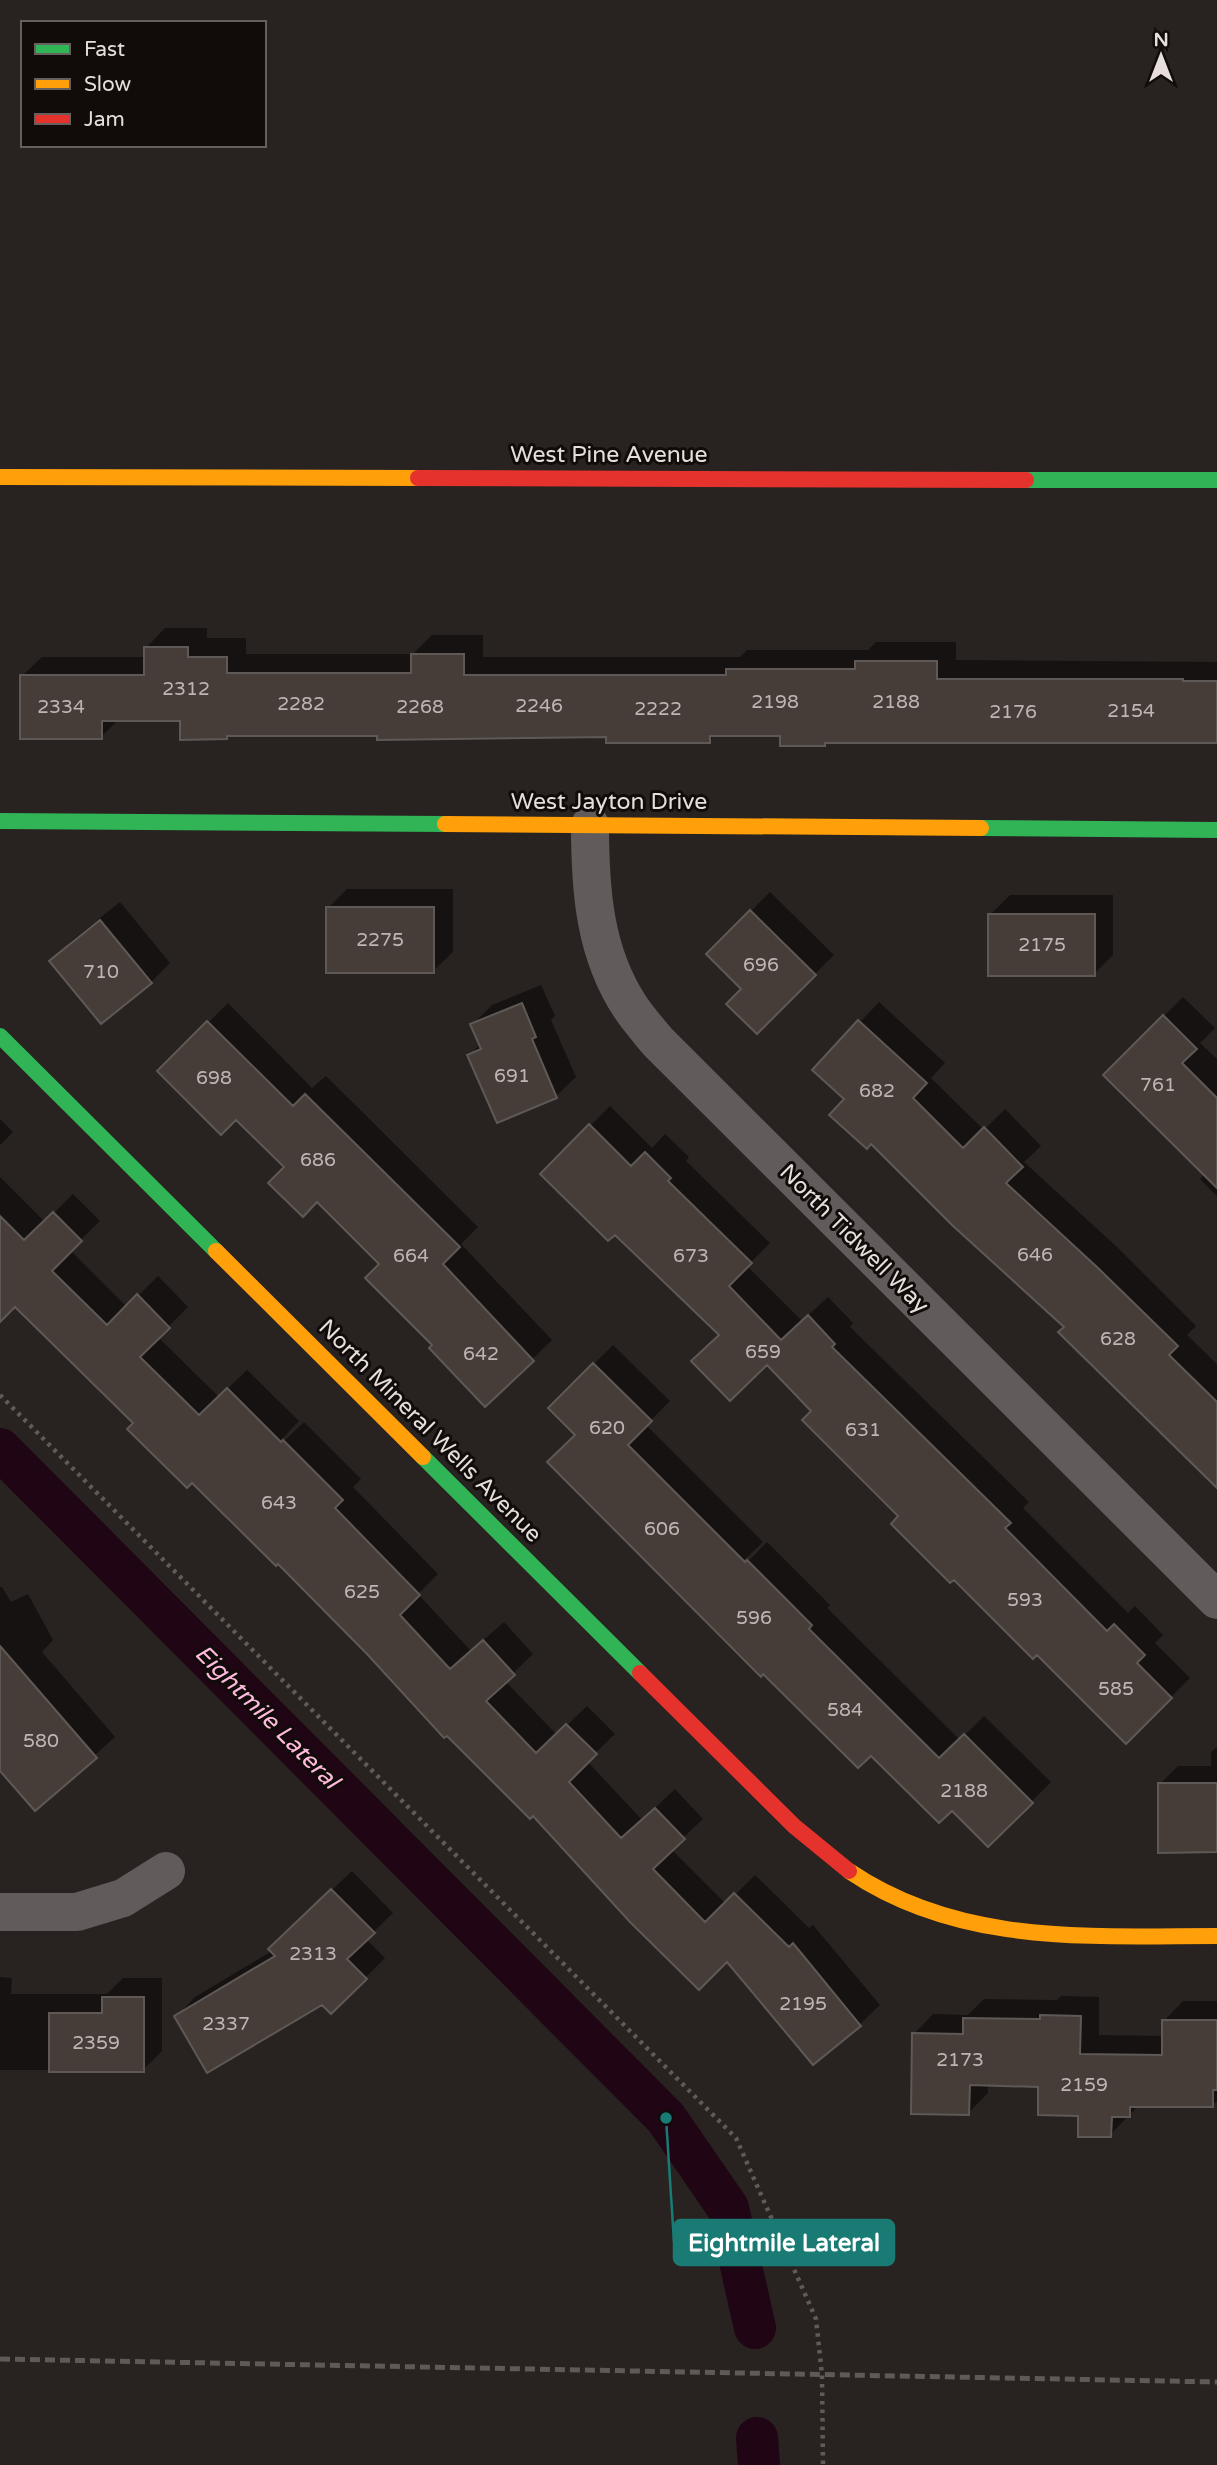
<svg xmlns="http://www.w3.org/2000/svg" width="1217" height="2465" font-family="'Varela Round',sans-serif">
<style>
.shadow{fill:#0007}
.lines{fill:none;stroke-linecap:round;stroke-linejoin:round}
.canal{stroke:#200514;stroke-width:42}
.building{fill:#463d38;stroke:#5e5956;stroke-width:2}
.path{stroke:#605b5a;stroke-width:4.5;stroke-dasharray:3.5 5;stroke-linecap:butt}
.street{stroke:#615c5b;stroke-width:38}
.fast{stroke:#30b455;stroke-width:16}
.slow{stroke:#ff9f0a;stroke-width:16}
.jam{stroke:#e5322d;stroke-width:16}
.rail{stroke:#5f5958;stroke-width:5;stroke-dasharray:10 5;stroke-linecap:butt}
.labels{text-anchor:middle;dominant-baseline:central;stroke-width:6;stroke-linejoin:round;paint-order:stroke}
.number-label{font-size:19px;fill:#bfb6b3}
.street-label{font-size:23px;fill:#e7dedc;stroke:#110b0a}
.water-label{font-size:24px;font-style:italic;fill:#feb9dc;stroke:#110b0a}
.leader{fill:none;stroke:#1a7b74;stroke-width:2.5}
.callout-dot{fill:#1a7b74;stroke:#110b0a;stroke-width:2.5}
.callout{fill:#1a7b74;stroke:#1a7b74;stroke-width:2.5}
.callout-label{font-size:24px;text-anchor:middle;font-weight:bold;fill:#fff}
</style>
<rect width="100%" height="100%" fill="#282220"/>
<path class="shadow" d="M165,628H207V638H246V654H413L432,635H483V657H740L747,650H868L876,642H956V660L1217,662V743L827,742L824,744L782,734H716L709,741L608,735L230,734L226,738L182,719H119L101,737L22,676L42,657H146V648Z
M347,889H453V952L433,971L328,908Z
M770,892L834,955L757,1031L744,989L708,954Z
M1010,895H1113V955L1094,974L990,915Z
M120,902L170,963L151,982L52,961L71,941Z
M541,985L555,1016L551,1020L576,1077L556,1096L469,1055L481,1044L472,1025L492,1005Z
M1183,997L1215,1028L1200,1043L1217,1059V1196L1200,1179L1205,1173L1105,1075Z
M879,1002L945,1063L931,1078L984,1130L1005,1109L1041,1146L1024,1162L1118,1248L1196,1326L1187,1335L1217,1364V1486L846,1099L815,1070Z
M228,1003L312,1088L326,1076L478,1227L461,1244L552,1340L485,1405L435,1345L381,1264L286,1167L237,1119L160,1071Z
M610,1106L652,1148L665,1134L689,1157L686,1161L770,1243L747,1266L802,1321L828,1297L853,1323L850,1327L1029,1502L1023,1508L1128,1613L1135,1606L1163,1635L1155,1643L1190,1678L1126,1742L1037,1653L954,1577L813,1411L767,1363L721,1335L615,1232L542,1174Z
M0,1119L13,1132L0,1145Z
M0,1177L45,1222L73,1194L100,1221L70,1250L127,1307L158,1276L188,1307L158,1337L219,1397L247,1370L299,1421L276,1445L278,1447L304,1422L361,1479L353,1487L438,1574L418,1594L471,1651L504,1622L533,1654L505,1681L557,1735L587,1706L615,1734L587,1761L642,1820L675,1789L703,1819L671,1849L726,1904L755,1875L809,1928L813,1925L880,2005L860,2024L813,2063L727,1960L533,1814L15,1305L0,1298Z
M613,1345L670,1401L646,1425L763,1542L739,1565L742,1568L767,1542L830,1605L827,1608L960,1740L984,1716L1051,1782L988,1845L550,1408Z
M0,1587H2L11,1602L28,1594L53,1640L42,1652L115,1737L35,1809L0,1769Z
M1217,1747V1851L1160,1784L1178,1766H1211V1752Z
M352,1871L393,1913L366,1939L385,1958L331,2012L322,2003L176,2017L195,1997L272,1951L290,1930Z
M0,1977L12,1978L11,1994H107L123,1978H162V2051L143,2070H0Z
M1061,1996L1099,1997V2035L1164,2036V2021L1183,2001H1217V2101L1212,2105H1139L1110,2135L1040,2085L988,2084V2093L968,2113L914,2034L933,2014L968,2015L984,1999L1057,2000Z"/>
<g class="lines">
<path class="canal" d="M0,1449L666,2118L728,2208L755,2328
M757,2438L759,2465"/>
</g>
<path class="building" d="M144,647H188V657H227V673H411V654H464V675H726V669H855V661H937V679H1183V681H1217V743H825V746H780V736H710V743H606V737L377,740V736H227V739L180,740V721H102V739H20V675H144Z
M326,907H434V973H326Z
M750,910L816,975L757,1034L726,1004L741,989L706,954Z
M988,914H1095V976H988Z
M100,920L152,983L101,1024L49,961Z
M522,1003L536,1037L532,1039L557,1098L497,1123L467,1055L481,1049L470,1024Z
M1163,1015L1197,1049L1182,1063L1217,1098V1188L1103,1075Z
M858,1020L927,1083L913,1098L963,1148L984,1127L1023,1167L1006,1183L1098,1268L1178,1346L1169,1355L1217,1402V1488L1058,1332L1064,1327L952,1225L871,1144L867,1149L829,1115L844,1099L812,1070Z
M207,1021L293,1106L305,1094L460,1247L443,1264L534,1361L485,1407L429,1348L432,1345L365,1278L379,1264L317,1202L303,1217L268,1183L284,1167L236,1120L221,1135L157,1071Z
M589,1124L631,1166L645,1152L671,1178L668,1181L752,1263L729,1286L781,1340L808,1315L835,1344L832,1347L1011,1523L1005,1528L1107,1631L1114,1624L1145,1655L1137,1663L1172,1698L1126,1744L1037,1655L1033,1659L954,1580L950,1583L891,1524L898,1516L802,1420L811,1411L767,1365L730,1401L691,1361L719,1335L615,1235L608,1241L540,1174Z
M53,1212L82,1241L52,1271L107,1325L137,1294L170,1328L140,1357L199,1415L227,1388L281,1442L283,1440L343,1500L335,1508L420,1595L400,1615L450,1669L483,1640L515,1675L486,1701L536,1753L566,1724L597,1754L569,1782L621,1838L655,1808L685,1839L653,1869L705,1922L734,1893L789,1947L793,1943L861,2026L813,2065L727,1962L699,1990L630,1922L533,1816L530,1819L447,1736L444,1738L367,1654L278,1564L276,1566L192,1483L187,1488L127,1429L133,1423L15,1307L0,1322V1216L24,1240Z
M593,1363L652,1421L628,1445L745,1562L747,1560L812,1625L809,1629L939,1758L964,1734L1033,1803L988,1847L952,1811L939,1823L871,1756L858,1768L763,1674L761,1677L547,1462L575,1435L548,1408Z
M0,1646L97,1758L35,1811L0,1771Z
M1158,1783H1217V1852L1158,1853Z
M331,1889L375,1933L347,1959L367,1979L331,2014L322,2005L207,2073L174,2016L275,1956L268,1949Z
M102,1997H144V2072H49V2013H102Z
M1040,2015L1081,2016L1080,2054L1162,2055V2020H1217V2090H1213V2107H1130V2117H1112L1111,2137H1078V2116L1038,2115V2087L970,2085L969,2115L911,2114L912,2033L963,2034V2018L1040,2019Z"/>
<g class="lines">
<path class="path" d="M0,1395L736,2138L816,2319L822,2375L823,2465"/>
<path class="street" d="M590,825C590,889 594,953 631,1008C639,1020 649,1031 658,1042L1217,1600
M0,1912H77L123,1898L166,1871"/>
<path class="fast" d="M1026,480H1217
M0,821L445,824
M981,828L1217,830
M0,1036L216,1251
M423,1457L640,1673"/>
<path class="slow" d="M0,477L418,478
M445,824L981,828
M216,1251L423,1457
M849,1871C960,1946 1089,1936 1217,1936"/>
<path class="jam" d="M418,478L1026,480
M640,1673L794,1826L849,1871"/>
<path class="rail" d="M0,2359L1217,2382"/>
</g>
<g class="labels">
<g class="number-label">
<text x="186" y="689">2312</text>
<text x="775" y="702">2198</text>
<text x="896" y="702">2188</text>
<text x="301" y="704">2282</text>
<text x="539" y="706">2246</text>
<text x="61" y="707">2334</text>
<text x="420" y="707">2268</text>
<text x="658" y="709">2222</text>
<text x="1131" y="711">2154</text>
<text x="1013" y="712">2176</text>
<text x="380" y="940">2275</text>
<text x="1042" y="945">2175</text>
<text x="761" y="965">696</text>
<text x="101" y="972">710</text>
<text x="512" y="1076">691</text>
<text x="214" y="1078">698</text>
<text x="1158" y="1085">761</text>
<text x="877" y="1091">682</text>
<text x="318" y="1160">686</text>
<text x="1035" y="1255">646</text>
<text x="411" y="1256">664</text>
<text x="691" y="1256">673</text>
<text x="1118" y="1339">628</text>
<text x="763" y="1352">659</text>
<text x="481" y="1354">642</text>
<text x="607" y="1428">620</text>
<text x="863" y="1430">631</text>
<text x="279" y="1503">643</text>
<text x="662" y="1529">606</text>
<text x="362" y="1592">625</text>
<text x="1025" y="1600">593</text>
<text x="754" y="1618">596</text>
<text x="1116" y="1689">585</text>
<text x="845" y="1710">584</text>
<text x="41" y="1741">580</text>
<text x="964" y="1791">2188</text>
<text x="313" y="1954">2313</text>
<text x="803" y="2004">2195</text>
<text x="226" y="2024">2337</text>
<text x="96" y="2043">2359</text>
<text x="960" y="2060">2173</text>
<text x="1084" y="2085">2159</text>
</g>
<g class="street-label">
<text x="609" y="455">West Pine Avenue</text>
<text x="609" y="802">West Jayton Drive</text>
<text transform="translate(854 1239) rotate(45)">North Tidwell Way</text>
<text transform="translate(430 1431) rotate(45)">North Mineral Wells Avenue</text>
</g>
<g class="water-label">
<text transform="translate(267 1717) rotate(45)">Eightmile Lateral</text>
</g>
</g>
<path class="leader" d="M666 2118L674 2242"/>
<circle class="callout-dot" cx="666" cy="2118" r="7"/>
<rect class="callout" x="674" y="2220" width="220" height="45" rx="7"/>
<g class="callout-label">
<text x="784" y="2251">Eightmile Lateral</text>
</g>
<rect x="21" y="21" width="245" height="126" fill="#110b0a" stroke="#675f5e" stroke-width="2"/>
<rect x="35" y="44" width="35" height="10" fill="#30b455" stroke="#675f5e" stroke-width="2"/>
<text x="84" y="56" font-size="21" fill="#e7dedc">Fast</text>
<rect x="35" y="79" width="35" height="10" fill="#ff9f0a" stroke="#675f5e" stroke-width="2"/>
<text x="84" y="91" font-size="21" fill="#e7dedc">Slow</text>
<rect x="35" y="114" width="35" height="10" fill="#e5322d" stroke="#675f5e" stroke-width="2"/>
<text x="84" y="126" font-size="21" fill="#e7dedc">Jam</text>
<g transform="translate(1161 56)" stroke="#110b0a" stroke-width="5" paint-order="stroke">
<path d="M0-5L12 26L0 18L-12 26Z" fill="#e7dedc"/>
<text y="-10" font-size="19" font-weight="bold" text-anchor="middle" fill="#e7dedc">N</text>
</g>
</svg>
